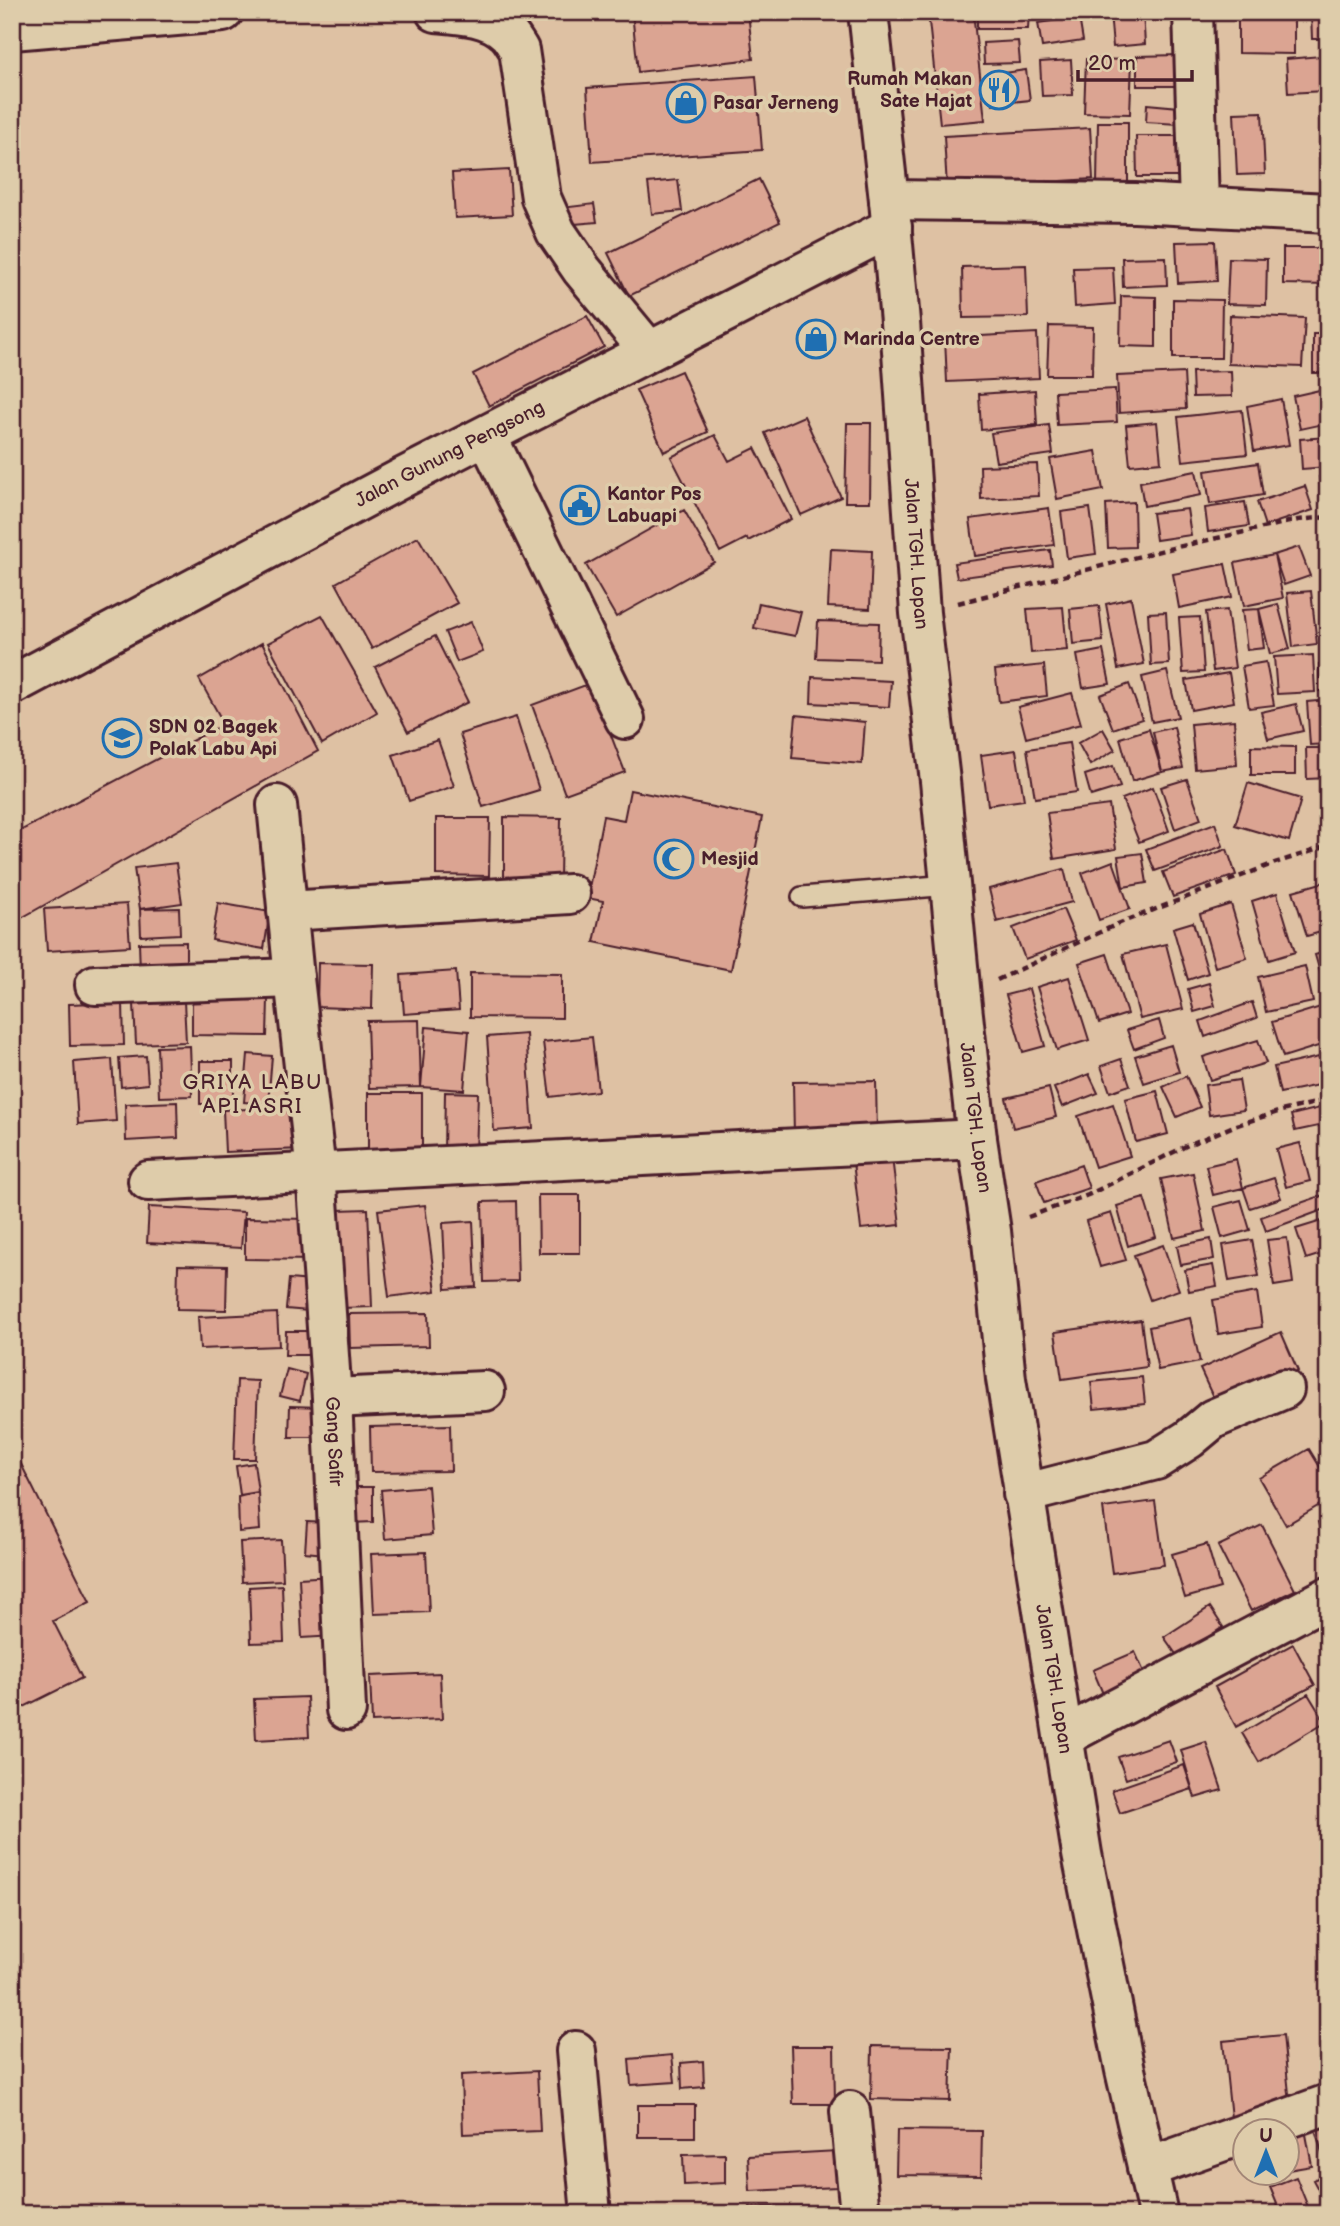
<svg xmlns="http://www.w3.org/2000/svg" width="1340" height="2226" font-family="'Balsamiq Sans',sans-serif">
<style>
.building{fill:#dba492;stroke:#4a1f2b;stroke-width:2}
.lines{fill:none;stroke-linecap:round;stroke-linejoin:round}
.lane-casing{stroke:#4a1f2b;stroke-width:24}
.street-casing{stroke:#4a1f2b;stroke-width:44}
.secondary-casing{stroke:#4a1f2b;stroke-width:44}
.highway-casing{stroke:#4a1f2b;stroke-width:44}
.path{stroke:#4a1f2b;stroke-width:4.5;stroke-dasharray:7 5;stroke-linecap:butt}
.lane{stroke:#deccaa;stroke-width:19}
.street{stroke:#deccaa;stroke-width:38}
.secondary{stroke:#deccaa;stroke-width:38}
.highway{stroke:#deccaa;stroke-width:38}
.labels{text-anchor:middle;dominant-baseline:central;stroke-width:7;stroke-linejoin:round;paint-order:stroke}
.poi-label{font-size:19px;font-weight:bold;fill:#4a1f2b;stroke:#deccaa;text-anchor:start}
.street-label{font-size:19px;fill:#4a1f2b;stroke:#deccaa}
.neighbourhood-label{font-size:21px;letter-spacing:2px;fill:#4a1f2b;stroke:#deccaa}
</style>
<rect width="100%" height="100%" fill="#dec1a3"/>
<filter id="ink" filterUnits="userSpaceOnUse"><feTurbulence type="fractalNoise" baseFrequency=".0143" numOctaves="2"/><feDisplacementMap in="SourceGraphic" scale="14" xChannelSelector="R" yChannelSelector="G"/><feConvolveMatrix kernelMatrix="1 2 1 2 8 2 1 2 1" color-interpolation-filters="sRGB"/></filter>
<g filter="url(#ink)">
<path class="building" d="M632,12H748L753,59L638,72Z
M928,12H973L985,120L940,124Z
M977,12H1029L1028,29H977Z
M1110,12H1143L1145,44L1113,47Z
M1238,12H1294V54L1238,53Z
M1311,12H1328V39H1312Z
M1079,17L1083,41L1042,47L1038,23Z
M1018,41L1020,63L984,64L983,43Z
M1179,55V86H1137V56Z
M1321,56L1324,91L1288,93L1286,59Z
M1086,59L1132,60L1130,114L1084,113Z
M1071,60L1073,95L1042,96L1040,62Z
M1026,70L1030,100L993,104L989,75Z
M756,76L762,150L592,162L587,88Z
M1147,104L1179,107L1178,124L1146,122Z
M1262,112L1265,174L1237,175L1234,113Z
M1098,122H1128V185H1097Z
M1090,128L1093,179L947,188L944,136Z
M1136,136H1184V177H1137Z
M509,170L512,215L455,218L452,173Z
M759,179L780,222L629,296L608,253Z
M678,180L682,211L652,214L648,183Z
M594,204L597,222L563,225L561,208Z
M1215,241L1217,281L1178,283L1176,242Z
M1283,248H1328V285L1283,284Z
M1166,257L1167,285L1123,287L1122,258Z
M1229,258L1267,259L1266,305L1227,304Z
M1026,265L1028,317L963,318L962,267Z
M1113,267L1115,304L1075,307L1073,268Z
M1323,295H1328V315H1322Z
M1121,296L1156,297V347L1120,346Z
M1173,299L1222,300L1221,358H1173Z
M1230,315L1305,318L1302,367L1228,364Z
M587,316L604,347L489,406L473,374Z
M1049,326L1093,327L1092,375H1047Z
M1037,333L1039,378L947,382L945,338Z
M1313,334H1328V373H1313Z
M681,371L708,432L664,452L636,390Z
M1231,371L1232,396L1193,397L1192,372Z
M1184,373L1186,409L1119,413L1117,376Z
M1115,389L1117,422L1057,425L1055,392Z
M1324,389L1328,407V423L1300,429L1293,396Z
M1035,390L1037,425L981,430L979,394Z
M1281,399L1289,445L1254,451L1247,406Z
M1242,410L1247,454L1183,461L1178,417Z
M804,416L841,497L801,515L765,433Z
M1157,422L1161,462L1130,465L1126,425Z
M847,423H871L870,502H845Z
M1049,425L1053,454L996,462L991,433Z
M715,435L729,461L755,448L791,519L748,541L747,538L720,552L671,457Z
M1328,437V467L1302,469L1300,439Z
M1096,451L1103,490L1057,499L1050,459Z
M1258,463L1263,495L1210,504L1205,471Z
M1037,464L1039,496L981,499L980,466Z
M1196,471L1201,495L1144,506L1140,482Z
M1328,476V502H1322L1319,477Z
M1305,486L1313,510L1265,526L1257,502Z
M1134,502L1135,547L1108,548L1106,504Z
M1245,502L1249,526L1208,532L1205,508Z
M1049,508L1054,545L975,556L970,519Z
M1090,508L1096,554L1067,558L1061,512Z
M1187,509L1191,535L1156,540L1152,513Z
M684,510L714,562L616,617L586,565Z
M418,537L457,603L372,649L336,583Z
M1299,547L1310,576L1284,585L1274,555Z
M831,549L872,551L870,609L828,607Z
M1050,550L1052,565L957,578L954,563Z
M1274,555L1283,598L1244,606L1235,563Z
M1225,564L1232,597L1179,608L1173,574Z
M1311,591L1317,644L1293,647L1287,593Z
M1131,598L1144,664L1118,669L1106,604Z
M759,603L801,612L795,636L754,628Z
M1278,604L1290,649L1270,654L1259,609Z
M1099,606L1103,641L1073,644L1070,609Z
M1063,607L1067,650L1031,653L1027,609Z
M1259,609L1264,648L1247,650L1242,610Z
M1227,610L1235,668L1213,671L1206,612Z
M1166,612L1169,664L1151,665L1148,613Z
M1322,612H1328V655H1322Z
M322,615L377,712L322,744L268,643Z
M1200,617L1204,672L1183,673L1179,618Z
M818,621L879,623L878,660L816,658Z
M471,622L483,652L457,662L445,632Z
M435,636L468,702L408,732L375,667Z
M262,643L318,751L16,921L12,915V835L224,724L199,679Z
M1103,650L1110,684L1083,688L1077,655Z
M1313,655L1315,692L1277,694L1274,657Z
M1266,662L1274,705L1249,708L1242,666Z
M1319,664H1328V691H1319Z
M1044,665L1047,696L999,702L995,670Z
M1167,671L1178,717L1152,722L1142,677Z
M1229,673L1234,702L1191,710L1186,680Z
M812,677L891,681L889,707L811,703Z
M591,683L625,772L565,794L532,705Z
M1129,684L1142,719L1113,729L1100,695Z
M1072,693L1081,724L1026,738L1018,707Z
M1328,700V744L1310,745L1307,702Z
M1296,704L1303,731L1268,739L1261,712Z
M796,715L865,722L862,764L792,758Z
M516,717L539,790L483,807L460,734Z
M1234,720L1237,765L1195,769L1191,724Z
M1174,727L1183,768L1162,772L1153,732Z
M1103,729L1115,750L1090,765L1078,743Z
M1149,729L1162,772L1132,781L1120,738Z
M438,740L454,786L409,801L393,755Z
M1069,743L1077,792L1035,798L1027,749Z
M1251,746L1295,747V775H1251Z
M1306,748H1328V778L1307,779Z
M1016,750L1024,800L988,805L981,755Z
M1113,766L1120,787L1091,796L1085,775Z
M1187,779L1201,819L1175,829L1161,787Z
M1248,783L1301,799L1289,841L1235,825Z
M1153,787L1169,831L1139,842L1122,799Z
M630,790L762,817L731,970L594,942L603,901L587,898L603,816L624,820Z
M1109,805L1116,849L1054,859L1047,813Z
M504,817L561,818L560,880L504,879Z
M436,818H490L489,876L436,875Z
M1215,823L1223,846L1155,871L1146,849Z
M1227,849L1236,875L1173,897L1163,872Z
M1142,853L1147,883L1123,887L1118,856Z
M1113,861L1130,909L1099,920L1082,873Z
M176,863L182,903L140,909L134,868Z
M1064,869L1072,902L997,922L989,889Z
M1328,881V930L1307,936L1293,891Z
M1277,893L1295,952L1269,960L1252,901Z
M218,903L270,912L264,949L212,940Z
M127,904L130,946L47,951L44,909Z
M1231,904L1247,958L1215,967L1200,914Z
M179,908L180,934L141,936L140,909Z
M1063,909L1076,940L1025,959L1013,928Z
M1193,922L1208,973L1188,980L1173,928Z
M186,942V970L140,971L139,943Z
M1166,944L1183,1009L1140,1019L1123,954Z
M1328,951V996H1327L1315,955Z
M1107,954L1127,1014L1099,1023L1079,963Z
M318,963L373,964L372,1009L317,1007Z
M1305,966L1313,1002L1266,1012L1258,977Z
M456,971L459,1010L404,1014L401,975Z
M470,973L562,974V1018L470,1017Z
M1069,977L1089,1040L1057,1050L1037,987Z
M1209,983L1215,1006L1194,1012L1188,989Z
M1029,989L1045,1046L1023,1052L1006,995Z
M192,999H268L267,1036L192,1035Z
M184,1001L186,1042L136,1044L134,1004Z
M123,1002L124,1045L70,1046L69,1004Z
M1252,1002L1257,1018L1205,1037L1200,1021Z
M1327,1005L1328,1043L1283,1057L1272,1022Z
M419,1020L421,1087L369,1088L367,1021Z
M1159,1020L1164,1038L1134,1049L1127,1030Z
M426,1027L469,1031L464,1090L421,1087Z
M526,1034L533,1128L494,1131L487,1037Z
M592,1037L598,1091L550,1097L543,1042Z
M1258,1040L1266,1063L1210,1080L1203,1057Z
M1171,1045L1179,1072L1144,1083L1135,1056Z
M190,1046L192,1096L159,1097L157,1047Z
M248,1054L272,1056L268,1104L244,1102Z
M1328,1055V1083L1280,1093L1274,1067Z
M146,1056L148,1084L121,1087L119,1058Z
M112,1059L116,1121L78,1124L74,1062Z
M1121,1059L1130,1085L1110,1092L1101,1066Z
M200,1061H233V1104H200Z
M1089,1074L1098,1093L1062,1107L1054,1088Z
M1186,1076L1200,1107L1177,1117L1163,1087Z
M1239,1080L1244,1110L1209,1115L1205,1085Z
M876,1081L877,1135L794,1136L793,1082Z
M1049,1088L1056,1117L1013,1128L1006,1098Z
M1157,1091L1168,1134L1136,1142L1125,1099Z
M445,1092L478,1093L476,1155L444,1154Z
M368,1093H422V1159H368Z
M177,1102L178,1138L126,1141L125,1104Z
M1113,1104L1130,1156L1095,1167L1078,1116Z
M1328,1106V1124L1295,1131L1291,1115Z
M301,1107L302,1149L225,1152L223,1110Z
M1300,1143L1310,1181L1286,1187L1276,1149Z
M892,1157L900,1225L861,1229L853,1162Z
M1236,1159L1243,1188L1213,1195L1206,1166Z
M1081,1165L1089,1188L1044,1203L1036,1181Z
M1193,1173L1205,1231L1174,1238L1161,1179Z
M1274,1178L1281,1198L1250,1208L1243,1188Z
M1326,1194L1328,1208L1266,1231L1261,1217Z
M538,1195H580V1253H539Z
M1144,1198L1156,1237L1128,1246L1117,1206Z
M1241,1200L1250,1230L1222,1238L1214,1207Z
M516,1201L518,1281L484,1282L482,1202Z
M425,1205L436,1291L389,1297L378,1210Z
M149,1207L244,1212L241,1248L147,1243Z
M368,1209L372,1307L341,1308L337,1210Z
M1111,1213L1126,1260L1100,1267L1086,1221Z
M245,1218L314,1219V1260L245,1259Z
M1328,1219V1252L1306,1259L1296,1229Z
M473,1221L476,1287L446,1289L443,1223Z
M1287,1238L1293,1283L1274,1286L1267,1240Z
M1211,1239L1214,1259L1181,1265L1177,1246Z
M1252,1240L1259,1276L1229,1281L1223,1245Z
M1163,1245L1179,1290L1150,1300L1134,1255Z
M178,1265L227,1266L226,1310L177,1309Z
M1213,1265L1217,1286L1189,1291L1185,1270Z
M289,1279L322,1282L320,1312L286,1309Z
M1257,1292L1262,1327L1218,1334L1213,1300Z
M277,1313L279,1346L200,1349L198,1317Z
M428,1313L429,1346L350,1348L349,1314Z
M1190,1318L1200,1362L1158,1370L1149,1327Z
M1141,1320L1147,1367L1062,1379L1055,1332Z
M286,1331H309V1355H285Z
M1281,1332L1298,1371L1218,1408L1200,1369Z
M287,1369L306,1374L300,1401L280,1396Z
M1142,1377L1145,1404L1094,1409L1091,1382Z
M237,1380L258,1381L255,1459H234Z
M290,1406L321,1407L319,1437H289Z
M450,1425L451,1471L371,1472L370,1427Z
M12,1446L90,1602L53,1621L82,1678L12,1713Z
M1309,1449L1328,1480V1500L1286,1525L1259,1478Z
M254,1463L258,1492L240,1495L236,1466Z
M428,1486L432,1535L385,1539L381,1490Z
M350,1487H373V1522L350,1523Z
M258,1492L260,1530L239,1532L238,1497Z
M1155,1501L1164,1565L1112,1573L1103,1508Z
M1328,1520V1563L1318,1522Z
M307,1522L327,1523L325,1554L305,1552Z
M1262,1525L1295,1590L1251,1611L1218,1546Z
M281,1540L283,1580L242,1582L240,1542Z
M1207,1544L1220,1588L1185,1598L1172,1554Z
M426,1552L429,1612L374,1614L371,1554Z
M332,1576L335,1636L302,1638L299,1578Z
M282,1585L284,1642L251,1643L249,1587Z
M1210,1607L1223,1627L1178,1657L1164,1637Z
M1293,1644L1315,1685L1236,1727L1215,1687Z
M1135,1652L1149,1683L1106,1701L1093,1670Z
M440,1673L442,1719L372,1722L370,1676Z
M1308,1694L1325,1722L1259,1762L1242,1733Z
M307,1697L309,1737L256,1740L254,1699Z
M1169,1740L1177,1762L1126,1779L1118,1757Z
M1206,1742L1222,1790L1195,1798L1181,1750Z
M1184,1765L1192,1789L1120,1813L1112,1790Z
M1283,2035L1291,2113L1231,2118L1223,2041Z
M791,2046H834L835,2104H793Z
M872,2046L952,2047L950,2101L871,2099Z
M672,2055L675,2082L631,2085L629,2059Z
M703,2061L704,2087L682,2089L681,2063Z
M537,2071L540,2131L463,2134L461,2075Z
M638,2105H695V2137H638Z
M1328,2118V2158L1324,2159L1313,2123Z
M1305,2129L1312,2166L1288,2170V2132Z
M897,2130L982,2131L981,2176L896,2175Z
M1246,2140V2174H1268L1245,2178L1239,2141Z
M837,2151L838,2187L750,2191L748,2156Z
M725,2154V2183L684,2185L683,2155Z
M1328,2173V2208L1313,2180Z
M1296,2177L1308,2207L1290,2214H1281L1270,2187Z
M825,2206V2214H751L750,2207Z"/>
<g class="lines">
<defs>
<path id="lane" d="M802,897L950,885"/>
<g id="street">
<path d="M436,12C459,14 488,15 506,32C511,36 515,44 519,50L541,198L556,232L582,270L649,351"/>
<path d="M1193,12L1199,205"/>
<path d="M12,30L223,12"/>
<path d="M487,436L625,719"/>
<path id="s1" d="M277,805L294,978L316,1172L332,1398L346,1710"/>
<path d="M287,911L570,894"/>
<path d="M95,985L294,978"/>
<path d="M148,1181L977,1139"/>
<path d="M332,1398L485,1391"/>
<path d="M1023,1494L1156,1460L1189,1439L1213,1419L1284,1389"/>
<path d="M1063,1737L1328,1597"/>
<path d="M576,2051L591,2214"/>
<path d="M850,2111L860,2214"/>
<path d="M1250,2132L1328,2104"/>
<path d="M1147,2168L1246,2133"/>
</g>
<g id="secondary">
<path d="M889,200L1135,203L1328,213"/>
<path id="s2" d="M12,685L404,477L892,227"/>
</g>
<g id="highway">
<path id="s3" d="M868,12L889,200L900,322L920,613L940,781L961,997L977,1139L991,1231L1006,1379L1082,1854L1125,2070L1158,2214"/>
</g>
</defs>
<use href="#lane" class="lane-casing"/>
<use href="#street" class="street-casing"/>
<use href="#secondary" class="secondary-casing"/>
<use href="#highway" class="highway-casing"/>
<path class="path" d="M958,603L1164,550L1298,520L1328,517
M997,980L1120,923L1275,863L1328,846
M1028,1217L1088,1195L1188,1145L1234,1126L1281,1111L1328,1100"/>
<use href="#lane" class="lane"/>
<use href="#street" class="street"/>
<use href="#secondary" class="secondary"/>
<use href="#highway" class="highway"/>
</g>
</g>
<defs>
<symbol id="restaurant-ring" viewBox="-11 -11 22 22"><circle r="9.5" fill="#deccaa" stroke="#1f6fb2" stroke-width="1.5"/><path d="M-5-6h1v4h1v-4h1v4h1v-4h1v5L-1.5 .5V6h-2V.5L-5-1ZM5-6V6H3V1.5H1.5Q1.5-4 5-6Z" fill="#1f6fb2"/></symbol>
<symbol id="shop-ring" viewBox="-11 -11 22 22"><circle r="9.5" fill="#deccaa" stroke="#1f6fb2" stroke-width="1.5"/><path d="M-5-2.5h2.3a2.7 3.5 0 0 1 5.4 0H5L5.5 6h-11ZM-1.5-2.5h3a1.5 2.3 0 0 0-3 0Z" fill="#1f6fb2"/></symbol>
<symbol id="civic-ring" viewBox="-11 -11 22 22"><circle r="9.5" fill="#deccaa" stroke="#1f6fb2" stroke-width="1.5"/><path d="M-.6-6.5H3V-4.5H.6V-3L4-1V1h2V6H-6V1h2V-1L-.6-3ZM-1.2 2.5V6h2.4V2.5Z" fill="#1f6fb2"/></symbol>
<symbol id="school-ring" viewBox="-11 -11 22 22"><circle r="9.5" fill="#deccaa" stroke="#1f6fb2" stroke-width="1.5"/><path d="M0-5L7-2L0 1L-7-2ZM-4 1L0 2.5L4 1V4Q0 6-4 4Z" fill="#1f6fb2"/></symbol>
<symbol id="mosque-ring" viewBox="-11 -11 22 22"><circle r="9.5" fill="#deccaa" stroke="#1f6fb2" stroke-width="1.5"/><path d="M3.5-4.9A6 6 0 1 0 3.5 4.9A5 5 0 1 1 3.5-4.9Z" fill="#1f6fb2"/></symbol>
</defs>
<g fill-rule="evenodd">
<use href="#restaurant-ring" x="977" y="68" width="44" height="44"/>
<use href="#shop-ring" x="664" y="81" width="44" height="44"/>
<use href="#shop-ring" x="794" y="317" width="44" height="44"/>
<use href="#civic-ring" x="558" y="483" width="44" height="44"/>
<use href="#school-ring" x="100" y="716" width="44" height="44"/>
<use href="#mosque-ring" x="652" y="837" width="44" height="44"/>
</g>
<g class="labels">
<g class="poi-label">
<text x="972" y="79" text-anchor="end">Rumah Makan<tspan x="972" dy="22">Sate Hajat</tspan></text>
<text x="713" y="103">Pasar Jerneng</text>
<text x="843" y="339">Marinda Centre</text>
<text x="607" y="494">Kantor Pos<tspan x="607" dy="22">Labuapi</tspan></text>
<text x="149" y="727">SDN 02 Bagek<tspan x="149" dy="22">Polak Labu Api</tspan></text>
<text x="701" y="859">Mesjid</text>
</g>
<g class="street-label">
<text stroke="none"><textPath href="#s2" startOffset="495">Jalan Gunung Pengsong</textPath></text>
<text stroke="none"><textPath href="#s3" startOffset="544">Jalan TGH. Lopan</textPath></text>
<text stroke="none"><textPath href="#s3" startOffset="1111">Jalan TGH. Lopan</textPath></text>
<text stroke="none"><textPath href="#s1" startOffset="639">Gang Safir</textPath></text>
<text stroke="none"><textPath href="#s3" startOffset="1678">Jalan TGH. Lopan</textPath></text>
</g>
<g class="neighbourhood-label">
<text x="253" y="1082">GRIYA LABU<tspan x="253" dy="24">API ASRI</tspan></text>
</g>
</g>
<rect width="1340" height="2226" fill="none" stroke="#deccaa" stroke-width="42"/>
<rect x="21" y="21" width="1298" height="2184" fill="none" stroke="#4a1f2b" stroke-width="2.5" filter="url(#ink)"/>
<g transform="translate(1266 2152)"><circle r="33" fill="#deccaa" stroke="#a38777" stroke-width="2"/>
<path d="M0-5L12 26L0 18L-12 26Z" fill="#1f6fb2"/>
<text y="-10" font-size="19" font-weight="bold" text-anchor="middle" fill="#4a1f2b">U</text>
</g>
<path d="M1078 70v10h114v-10" fill="none" stroke="#4a1f2b" stroke-width="3.5"/>
<text x="1088" y="70" font-size="21" fill="#4a1f2b" stroke="#deccaa" stroke-width="5" paint-order="stroke">20 m</text>
</svg>
